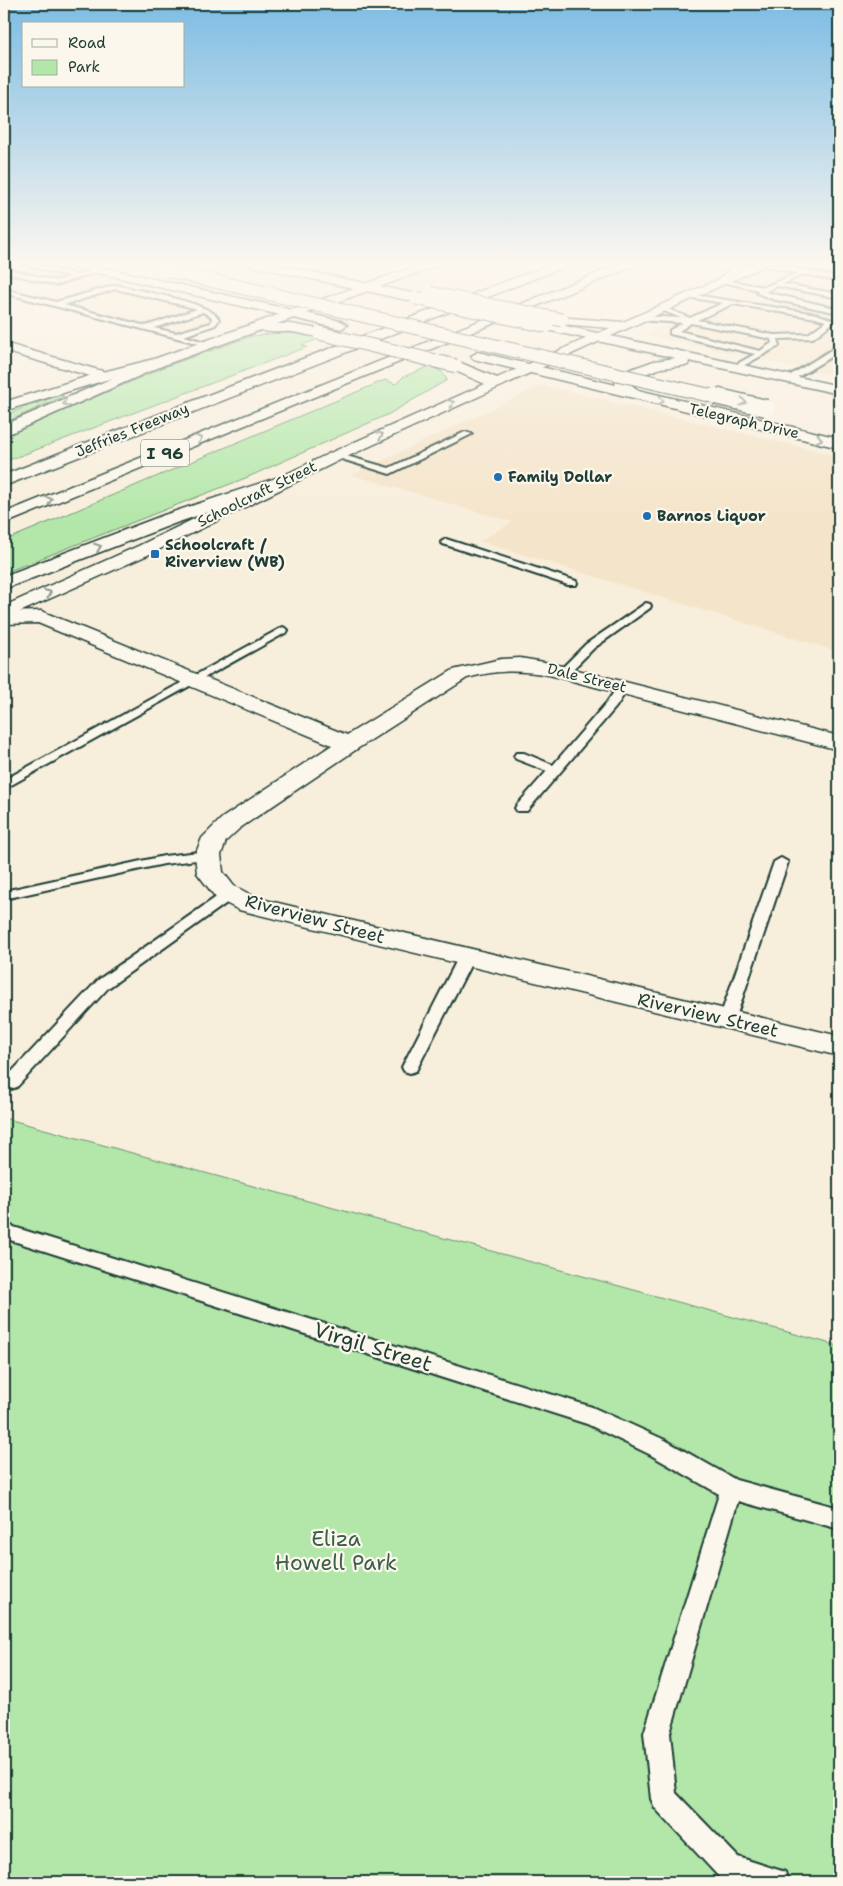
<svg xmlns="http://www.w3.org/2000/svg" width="843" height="1886" font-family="'Shantell Sans',sans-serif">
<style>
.built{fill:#f4e4c9}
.green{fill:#b2e7a9;stroke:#68926e}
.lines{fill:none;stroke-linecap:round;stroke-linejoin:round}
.lane-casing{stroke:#1f3d34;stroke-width:4}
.street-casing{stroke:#1f3d34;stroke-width:3}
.secondary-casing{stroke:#1f3d34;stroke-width:3}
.primary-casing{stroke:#1f3d34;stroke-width:3}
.highway-casing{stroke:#1f3d34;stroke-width:3}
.lane{fill:#fbf7ec;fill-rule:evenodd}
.street{fill:#fbf7ec;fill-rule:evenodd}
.secondary{fill:#fbf7ec;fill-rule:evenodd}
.primary{fill:#fbf7ec;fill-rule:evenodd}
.highway{fill:#fbf7ec;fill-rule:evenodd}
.secondary-bridge-casing{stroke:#1f3d34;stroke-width:15;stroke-linecap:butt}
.primary-bridge-far1-casing{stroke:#1f3d34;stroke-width:15;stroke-linecap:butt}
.primary-bridge-casing{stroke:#1f3d34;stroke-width:19;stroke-linecap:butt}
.secondary-bridge{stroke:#fbf7ec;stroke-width:13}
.primary-bridge-far1{stroke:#fbf7ec;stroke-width:13}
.primary-bridge{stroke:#fbf7ec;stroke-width:16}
.oneway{stroke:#8d9a90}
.poi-dot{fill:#1f6fb2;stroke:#fbf7ec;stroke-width:2}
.labels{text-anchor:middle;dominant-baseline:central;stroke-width:4.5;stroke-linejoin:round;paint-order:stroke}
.far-street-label{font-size:15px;fill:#1f3d34;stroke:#fbf7ec}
.far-poi-label{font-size:15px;font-weight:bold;fill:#1f3d34;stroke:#fbf7ec;text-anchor:start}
.shield{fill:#fbf7ec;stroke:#61756b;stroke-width:1}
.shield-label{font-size:16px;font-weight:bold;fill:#1f3d34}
.street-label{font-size:18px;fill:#1f3d34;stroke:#fbf7ec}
.near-street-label{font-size:21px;fill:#1f3d34;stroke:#fbf7ec}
.near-park-label{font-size:21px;fill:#3c5f4b;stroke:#fbf7ec}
</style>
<rect width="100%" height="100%" fill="#f8eedc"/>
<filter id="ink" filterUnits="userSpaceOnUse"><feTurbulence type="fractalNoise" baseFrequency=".02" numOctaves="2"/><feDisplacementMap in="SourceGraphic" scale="10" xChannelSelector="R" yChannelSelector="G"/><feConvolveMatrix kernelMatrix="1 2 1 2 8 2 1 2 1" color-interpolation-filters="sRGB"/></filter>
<g filter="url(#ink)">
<path class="built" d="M4,262H22L111,286L199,306L214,311L216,317L210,325L184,334L36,296L55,291L56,285L4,272Z
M798,262H839V377L645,335Z
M542,385L839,456V652L480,541L513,522L352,475Z"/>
<path class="green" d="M280,333L305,334L322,338L302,345L307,347L4,462V437L167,366L252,336Z
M430,366L442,372L447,380L389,414L248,477L4,573V541L385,380L396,384L403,377Z
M60,395L64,396L4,423V415Z
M4,1118L839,1346V1882H4Z"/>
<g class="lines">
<defs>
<path id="lane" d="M16,262H27L78,275L100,268L103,270L56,285L4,272V268L56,281L71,277Z
M762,262L839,277V281L804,274L783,284L839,294V298L777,286L765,292L839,309V313L772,299L757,293L758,290L717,281L720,279L764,287L797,273L760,265Z
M116,285C135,290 215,303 219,320L215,325L184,336L212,344L208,346L4,293V289L56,302ZM116,289L190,307L197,309L146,326L64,305ZM203,312L212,317L211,323L176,333L154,328Z
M688,294L817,314L835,321L813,338L778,339L779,346L736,370L732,368L733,366L755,354L670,334V330L683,323L639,320L636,318L639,316L681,318L659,309V307L661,306L690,318L723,303L686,297L685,296ZM733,304L816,318L826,321L808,334L774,335L697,320ZM691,323L771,339L772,343L760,351L679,331Z
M836,347H839V352L791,381L784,379Z
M465,432L472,434L390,474L332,456L336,453L389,468Z
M446,539L576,581L577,583L576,585H568L443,544L441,542Z
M646,603L650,604L651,606L650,608L594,648L568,674H560L558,672L586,644Z
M283,627L288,630L287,632L4,789V780Z
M623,683L629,687L616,707L527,811H517L515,808L517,805L547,771L516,759L514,756L516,753H524L553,765L607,702L619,685Z
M208,851L215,855L213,858L164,864L4,899V891L164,856Z
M781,858L788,862L735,1020L733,1024L727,1025L721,1024L719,1020L774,862Z
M230,890L235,891L237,894L235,897L108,988L17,1087L11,1089L5,1087V1079L98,980L225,891Z
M466,953L471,955L474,958L418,1067L416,1071L410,1073L404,1071L402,1067L458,958L461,955Z
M4,1224L592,1407L665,1440L736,1480L839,1508V1529L738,1501L670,1733L676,1793L738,1857L785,1872L788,1882H733L720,1878L655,1808L651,1799L644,1733L719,1494L649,1454L587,1424L4,1238Z"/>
<path id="street" d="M4,343L109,373L111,376L109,379L104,380L4,351Z
M41,611L347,735L453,670L501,659L520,658L550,663L839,736V750L549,675C518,670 498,670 467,678L357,749L240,828L226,841L221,855L223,872L234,886L257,898L839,1036V1056L239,910L216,898L197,873L195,855L202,838L222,818L332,745L38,623L4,624V612Z"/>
<path id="secondary" d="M427,262H444L442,264L277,324H291L324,330L326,333L324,336C314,338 302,333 292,332C282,331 270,334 261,330L164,365L109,379L4,411V402L99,373L154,359Z
M757,262H773L342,459L150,554L4,619V606L138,546L330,453L485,384L451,369L449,366L451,363H461L497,378L610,328L562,324L556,320L557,317L623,322Z"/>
<path id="primary" d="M57,262H79L341,321L347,325L341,329L63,265Z
M177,262H194L195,263L189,266L179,264Z
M242,262H265L416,294L422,298L416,302L248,265Z
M547,322L839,386V394L689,361L688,365L661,368L631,379L629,383L638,390L839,438V448L473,359L471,356L478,352L616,385L615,383L620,373L654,361L676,358L542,329L541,326L542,323Z"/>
<path id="highway" d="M557,262H574L572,264L4,486V475L221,390Z
M625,262H641L639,264L4,524V513Z
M736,262H750L740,269L730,282H722L720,279L722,276Z
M159,358L164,359L166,362L164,365L4,436V425Z
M282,476L288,477L290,481L288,485L176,523L4,589V576L164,515Z"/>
</defs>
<use href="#lane" class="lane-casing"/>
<use href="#street" class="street-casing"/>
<use href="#secondary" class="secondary-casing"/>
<use href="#primary" class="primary-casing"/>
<use href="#highway" class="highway-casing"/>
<use href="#lane" class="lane"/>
<use href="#street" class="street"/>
<use href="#secondary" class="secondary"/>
<use href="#primary" class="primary"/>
<use href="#highway" class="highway"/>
<defs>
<path id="secondary-bridge" d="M430,293L562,320
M319,333L456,366"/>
<path id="primary-bridge-far1" d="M166,270L721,398
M416,298L547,326"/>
<path id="primary-bridge" d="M715,396L766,408"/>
</defs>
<use href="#secondary-bridge" class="secondary-bridge-casing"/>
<use href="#primary-bridge-far1" class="primary-bridge-far1-casing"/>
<use href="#primary-bridge" class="primary-bridge-casing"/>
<use href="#secondary-bridge" class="secondary-bridge"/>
<use href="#primary-bridge-far1" class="primary-bridge-far1"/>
<use href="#primary-bridge" class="primary-bridge"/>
</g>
<defs><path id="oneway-chevron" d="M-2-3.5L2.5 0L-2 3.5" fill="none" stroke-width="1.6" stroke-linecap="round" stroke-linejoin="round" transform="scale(1.25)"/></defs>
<g class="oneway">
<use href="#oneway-chevron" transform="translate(661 401) rotate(13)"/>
<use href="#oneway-chevron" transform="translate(743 402) rotate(13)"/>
<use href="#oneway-chevron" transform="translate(66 403) rotate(155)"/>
<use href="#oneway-chevron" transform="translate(451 403) rotate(-24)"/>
<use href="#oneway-chevron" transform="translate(380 435) rotate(-24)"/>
<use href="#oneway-chevron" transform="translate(199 439) rotate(-22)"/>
<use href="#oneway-chevron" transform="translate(819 439) rotate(13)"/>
<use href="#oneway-chevron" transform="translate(49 500) rotate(-22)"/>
<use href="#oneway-chevron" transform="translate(98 547) rotate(-21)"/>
<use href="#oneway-chevron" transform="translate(48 593) rotate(-24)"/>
</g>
</g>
<linearGradient id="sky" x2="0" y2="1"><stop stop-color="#7dbce4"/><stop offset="0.5" stop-color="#fcf7ef"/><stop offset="1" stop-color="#fcf7ef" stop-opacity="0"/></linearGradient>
<rect width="843" height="526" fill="url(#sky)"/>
<g class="poi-dot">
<circle cx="498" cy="477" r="5"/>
<circle cx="647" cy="516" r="5"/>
<rect x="150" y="549" width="10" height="10" rx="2.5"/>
</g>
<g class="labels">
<g class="far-street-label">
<text transform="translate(744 421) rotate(13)">Telegraph Drive</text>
<text transform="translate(132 430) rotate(-22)">Jeffries Freeway</text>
<text transform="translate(257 494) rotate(-26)">Schoolcraft Street</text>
<text transform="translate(587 678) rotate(14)">Dale Street</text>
</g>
<g class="far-poi-label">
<text x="508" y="477">Family Dollar</text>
<text x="657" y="516">Barnos Liquor</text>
<text x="165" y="545">Schoolcraft /<tspan x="165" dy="17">Riverview (WB)</tspan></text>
</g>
<rect class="shield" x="141" y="439.5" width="48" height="27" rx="4"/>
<g class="shield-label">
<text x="165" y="453">I 96</text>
</g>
<g class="street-label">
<text transform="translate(315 919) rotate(15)">Riverview Street</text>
<text transform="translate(708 1015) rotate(13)">Riverview Street</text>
</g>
<g class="near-street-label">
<text transform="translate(373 1347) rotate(17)">Virgil Street</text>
</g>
<g class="near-park-label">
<text x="336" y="1539">Eliza<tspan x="336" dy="24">Howell Park</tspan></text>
</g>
</g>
<rect width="843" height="1886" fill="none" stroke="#fbf7ec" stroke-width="20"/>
<rect x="10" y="10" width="823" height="1866" fill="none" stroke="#1f3d34" stroke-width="2" filter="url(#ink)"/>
<rect x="22" y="22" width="162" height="65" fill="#fbf7ec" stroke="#a3ada2"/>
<rect x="32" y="39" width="25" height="8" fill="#fbf7ec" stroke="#a3ada2"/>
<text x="68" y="48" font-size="15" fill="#1f3d34">Road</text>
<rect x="32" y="60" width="25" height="15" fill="#b2e7a9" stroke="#a3ada2"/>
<text x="68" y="72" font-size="15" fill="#1f3d34">Park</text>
</svg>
